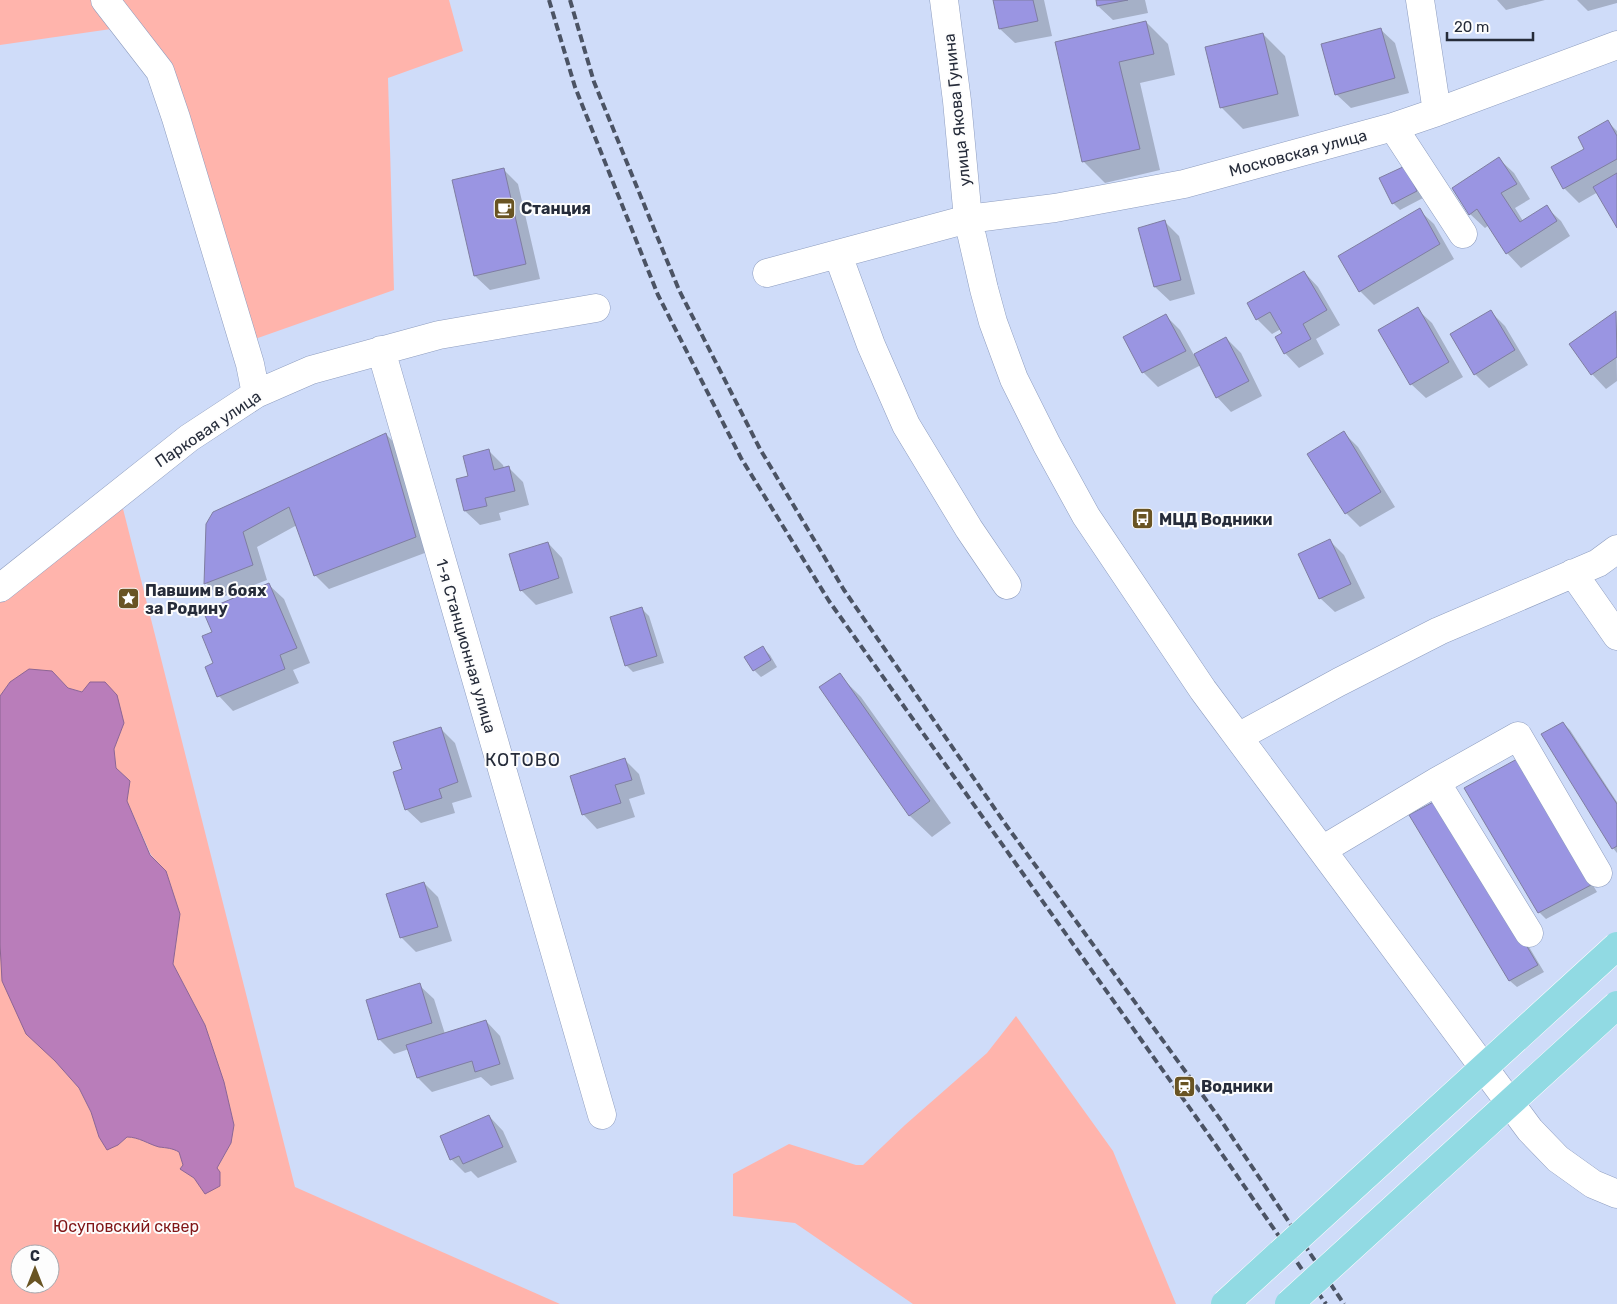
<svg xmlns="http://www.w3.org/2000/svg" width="1617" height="1304" font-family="Rubik,sans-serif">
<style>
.green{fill:#ffb4ac;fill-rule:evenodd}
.water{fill:#b97dba;stroke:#8d6594}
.shadow{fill:#0003}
.building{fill:#9a95e2;stroke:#7f7ea1}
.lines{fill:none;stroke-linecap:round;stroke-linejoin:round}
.minor-casing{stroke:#8e9dbf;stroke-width:29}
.minor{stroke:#fff;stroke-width:28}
.rail{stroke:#4b5364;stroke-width:4;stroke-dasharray:8 4;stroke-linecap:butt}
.major-bridge-casing{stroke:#fff;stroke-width:29;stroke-linecap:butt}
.major-bridge{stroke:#91dae3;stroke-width:28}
.labels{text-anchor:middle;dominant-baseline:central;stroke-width:4;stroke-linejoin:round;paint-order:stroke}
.street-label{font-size:16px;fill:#262c3a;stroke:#fdfdfd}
.poi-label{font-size:16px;font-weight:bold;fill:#262c3a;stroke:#fdfdfd;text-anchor:start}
.park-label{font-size:16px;fill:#811718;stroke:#fdfdfd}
.neighbourhood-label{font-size:18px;letter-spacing:1px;fill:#262c3a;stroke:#fdfdfd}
</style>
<rect width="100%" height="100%" fill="#cfdcf9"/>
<path class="green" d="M0,0H449L463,51L388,78L394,290L255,339L152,81L111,29L0,45Z
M119,493L295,1187L560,1304H0V944L1,950L55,1061L79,1088L91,1112L99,1137L118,1145L127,1137C139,1137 148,1144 159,1147C167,1148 172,1148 179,1152L183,1165L180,1169L194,1178L199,1185L217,1168L223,1158L231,1143L234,1125L224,1082L205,1025L173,964L180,914L166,871L151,855L127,801L130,781L116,768L114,749L124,723L83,692L68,688L52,671L10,682L0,696V588ZM20,1254H50V1284H20Z
M1016,1016L1113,1151L1176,1304H913L795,1223L733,1216V1174L789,1144L856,1165H863L905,1125L987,1053Z"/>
<path class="water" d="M29,669L52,671L68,688L82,692L90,682H105L117,695L124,723L114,749L116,768L130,781L127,801L150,855L166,871L180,914L173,964L205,1025L224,1082L234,1125L231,1143L217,1168L220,1172V1186L205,1194L194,1178L180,1169L183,1165L179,1152C172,1148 167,1148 159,1147C148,1144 139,1137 127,1137L118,1145L107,1150L99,1137L91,1112L79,1088L55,1061L26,1034L2,981L0,944V696L10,682Z"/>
<path class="shadow" d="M994,0H1044L1052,36L1015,43L1000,29Z
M1097,0H1145L1148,13L1113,20L1098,6Z
M1497,0H1545L1506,10Z
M1577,0H1617V3L1588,11Z
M1146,22L1168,44L1175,75L1140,83L1160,170L1105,183L1084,162L1056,43Z
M1380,29L1395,43L1409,93L1351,108L1336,94Z
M1263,34L1285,56L1299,116L1243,129L1221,107Z
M1608,122L1617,131V225L1598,192L1579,203L1564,188L1553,168L1586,149Z
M1499,159L1514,173L1530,199L1515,208L1523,221L1546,207L1561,221L1570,236L1521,268L1507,253L1489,225L1485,228L1470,214Z
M1404,167L1423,198L1400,210L1393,203Z
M503,169L518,184L540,279L490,290L475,276L453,181Z
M1419,210L1434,224L1454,259L1374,305L1360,291Z
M1165,222L1179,236L1195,294L1170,301L1155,287L1139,229Z
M1304,272L1318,287L1340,325L1316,339L1324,354L1299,368L1285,353L1284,333L1281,329L1272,334L1257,319Z
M1417,309L1432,323L1463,377L1426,398L1411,384Z
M1491,312L1505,326L1528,365L1489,388L1475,374Z
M1616,313L1617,381L1606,389L1592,374L1571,345Z
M1166,316L1180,330L1194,355L1226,338L1241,353L1262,396L1231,412L1217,397L1201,365L1158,387L1143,372L1125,337Z
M1344,433L1358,447L1395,507L1360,527L1346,513Z
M386,434L400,449L430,551L329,589L315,575L297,525L257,547L267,580L220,598L206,583L208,524Z
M489,451L503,465L504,468L508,467L523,482L529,505L499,513L501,520L480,525L465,511L470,477Z
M1330,541L1344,555L1365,598L1335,612L1320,598Z
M548,543L562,558L573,593L536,605L521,590Z
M269,585L284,599L310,663L293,670L299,683L233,711L219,696L213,632Z
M642,609L649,616L664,663L633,672L626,665Z
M763,648L770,655L777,667L761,677L754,670Z
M839,675L861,697L951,823L932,837L910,816L821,687Z
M1563,723L1570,730L1617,802V853L1613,848Z
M441,729L455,743L472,797L452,803L455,813L421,823L406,809L403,770Z
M625,760L639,774L645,794L629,799L635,817L597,829L583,814Z
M1524,768L1597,892L1546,919L1539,912Z
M1446,808L1544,972L1517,987L1510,981L1411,816Z
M424,883L438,897L452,941L416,952L401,937Z
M419,985L434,999L445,1034L486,1021L500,1036L514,1079L491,1086L481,1077L432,1092L418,1078L409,1049L394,1054L379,1039Z
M489,1116L503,1131L517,1162L478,1178L471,1171L465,1173L451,1159Z"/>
<path class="building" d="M993,0H1033L1038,21L999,29Z
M1096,0H1128L1097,6Z
M1146,21L1154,54L1119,62L1140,149L1082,162L1055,42Z
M1381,28L1395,78L1335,95L1321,44Z
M1263,33L1278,94L1220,108L1205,47Z
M1608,120L1617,136V159L1563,189L1551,167L1584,149L1578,137Z
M1499,157L1517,184L1501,193L1520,222L1547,205L1557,221L1506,254L1477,209L1469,215L1452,188Z
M1405,166L1417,191L1392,204L1379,178Z
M504,168L526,264L474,276L452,180Z
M1617,173V228L1593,187Z
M1420,208L1440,244L1359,292L1338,256Z
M1165,220L1181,280L1154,287L1138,228Z
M1304,271L1327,310L1303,324L1311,339L1284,354L1275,337L1282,333L1270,312L1256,320L1247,303Z
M1418,307L1449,362L1410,385L1378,330Z
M1491,310L1515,350L1474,375L1450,334Z
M1616,311L1617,357L1591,375L1569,344Z
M1166,314L1186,351L1142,373L1123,337Z
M1226,337L1249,381L1216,398L1194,354Z
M1344,431L1381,492L1345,514L1307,454Z
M386,433L416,537L314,576L289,507L243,532L253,565L204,584L206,524L213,512Z
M489,449L494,470L509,466L515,491L485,498L487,506L464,511L456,479L468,476L463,456Z
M1330,539L1351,584L1319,599L1298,554Z
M548,542L559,578L520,591L509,554Z
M269,583L297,648L280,655L285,669L217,697L205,667L213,663L202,636L212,632L203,611Z
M642,607L657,656L625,666L610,617Z
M763,646L771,660L753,671L744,657Z
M840,673L930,801L909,816L819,687Z
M1563,722L1617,804V846L1612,849L1541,734Z
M441,727L458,782L439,789L442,798L405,810L393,772L402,769L393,742Z
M625,758L632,780L615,785L621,803L582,815L570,776Z
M1517,759L1591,885L1538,913L1464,788Z
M1439,799L1538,965L1509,981L1409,815Z
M424,882L438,927L400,938L386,894Z
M420,983L432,1023L378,1040L366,1000Z
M486,1020L500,1064L475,1072L472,1061L417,1078L406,1045Z
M489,1115L503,1147L463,1164L459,1156L450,1160L440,1136Z"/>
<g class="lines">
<defs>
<path id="minor" d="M105,0L160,71L176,118L250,364L256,394
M944,0L957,101L968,219L984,289L993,322L1014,379L1047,445L1086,516L1203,690L1530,1130L1558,1159L1593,1184L1617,1194
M1420,0L1437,112
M1393,127L1463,234
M838,255L871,345L906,425L969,529L1007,585
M767,273L968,219L1055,208L1184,184L1393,127L1437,112L1617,45
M381,350L602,1115
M1573,573L1617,636
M0,588L189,438L256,394L311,370L439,335L596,308
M1238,737L1339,682L1439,631L1598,563L1617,549
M1436,782L1518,736L1598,873
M1322,850L1436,782L1529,933"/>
</defs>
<use href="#minor" class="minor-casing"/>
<use href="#minor" class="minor"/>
<path class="rail" d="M549,0L575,87L658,295L741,458L829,601L1206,1131L1326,1304
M570,0L594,82L679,290L760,449L844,590L1006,825L1220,1119L1344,1304"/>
<defs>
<path id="major-bridge" d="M1225,1304L1617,946
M1289,1304L1617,1005"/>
</defs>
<use href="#major-bridge" class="major-bridge-casing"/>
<use href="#major-bridge" class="major-bridge"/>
</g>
<defs>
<symbol id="cafe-square" viewBox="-11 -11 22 22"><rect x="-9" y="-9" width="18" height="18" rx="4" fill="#695423" stroke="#fdfdfd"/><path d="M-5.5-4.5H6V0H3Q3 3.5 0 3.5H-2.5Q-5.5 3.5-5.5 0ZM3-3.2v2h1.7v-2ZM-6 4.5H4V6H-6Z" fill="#fff"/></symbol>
<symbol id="bus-square" viewBox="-11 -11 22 22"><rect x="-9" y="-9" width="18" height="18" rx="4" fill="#695423" stroke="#fdfdfd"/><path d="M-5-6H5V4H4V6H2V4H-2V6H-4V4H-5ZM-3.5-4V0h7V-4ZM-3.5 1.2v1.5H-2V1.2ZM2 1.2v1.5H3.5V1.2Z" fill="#fff"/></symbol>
<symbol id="sight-square" viewBox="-11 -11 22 22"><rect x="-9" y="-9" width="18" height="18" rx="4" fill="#695423" stroke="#fdfdfd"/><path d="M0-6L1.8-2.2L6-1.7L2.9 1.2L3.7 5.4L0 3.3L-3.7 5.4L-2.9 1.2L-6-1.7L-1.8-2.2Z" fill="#fff"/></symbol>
<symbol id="station-square" viewBox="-11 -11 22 22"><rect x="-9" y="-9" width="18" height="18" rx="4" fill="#695423" stroke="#fdfdfd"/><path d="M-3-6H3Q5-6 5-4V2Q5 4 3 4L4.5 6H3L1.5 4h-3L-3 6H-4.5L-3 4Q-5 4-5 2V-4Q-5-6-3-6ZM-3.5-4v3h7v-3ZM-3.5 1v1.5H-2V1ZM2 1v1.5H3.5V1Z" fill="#fff"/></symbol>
</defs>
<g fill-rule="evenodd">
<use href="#cafe-square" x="492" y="196" width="25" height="25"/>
<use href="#bus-square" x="1130" y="506" width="25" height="25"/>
<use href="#sight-square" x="116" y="586" width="25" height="25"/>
<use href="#station-square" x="1172" y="1074" width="25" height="25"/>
</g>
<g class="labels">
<g class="street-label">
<text transform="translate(957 110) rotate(-96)">улица Якова Гунина</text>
<text transform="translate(1298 153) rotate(-15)">Московская улица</text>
<text transform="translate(208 429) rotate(-34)">Парковая улица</text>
<text transform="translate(466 646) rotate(74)">1-я Станционная улица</text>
</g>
<g class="poi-label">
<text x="521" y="208">Станция</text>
<text x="1159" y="519">МЦД Водники</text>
<text x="145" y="590">Павшим в боях<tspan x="145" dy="18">за Родину</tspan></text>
<text x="1201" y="1086">Водники</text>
</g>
<g class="park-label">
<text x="126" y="1226">Юсуповский сквер</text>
</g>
<g class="neighbourhood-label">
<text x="523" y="760">КОТОВО</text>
</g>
</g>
<g transform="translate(35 1269)"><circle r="24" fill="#fdfdfd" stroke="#a7a9af"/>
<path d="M0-4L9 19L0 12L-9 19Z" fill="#695423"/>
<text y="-8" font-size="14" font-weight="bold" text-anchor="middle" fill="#262c3a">С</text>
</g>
<path d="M1447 32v8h86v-8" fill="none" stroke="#262c3a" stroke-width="2.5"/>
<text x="1454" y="32" font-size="15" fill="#262c3a" stroke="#fdfdfd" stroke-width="4" paint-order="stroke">20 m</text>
</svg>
